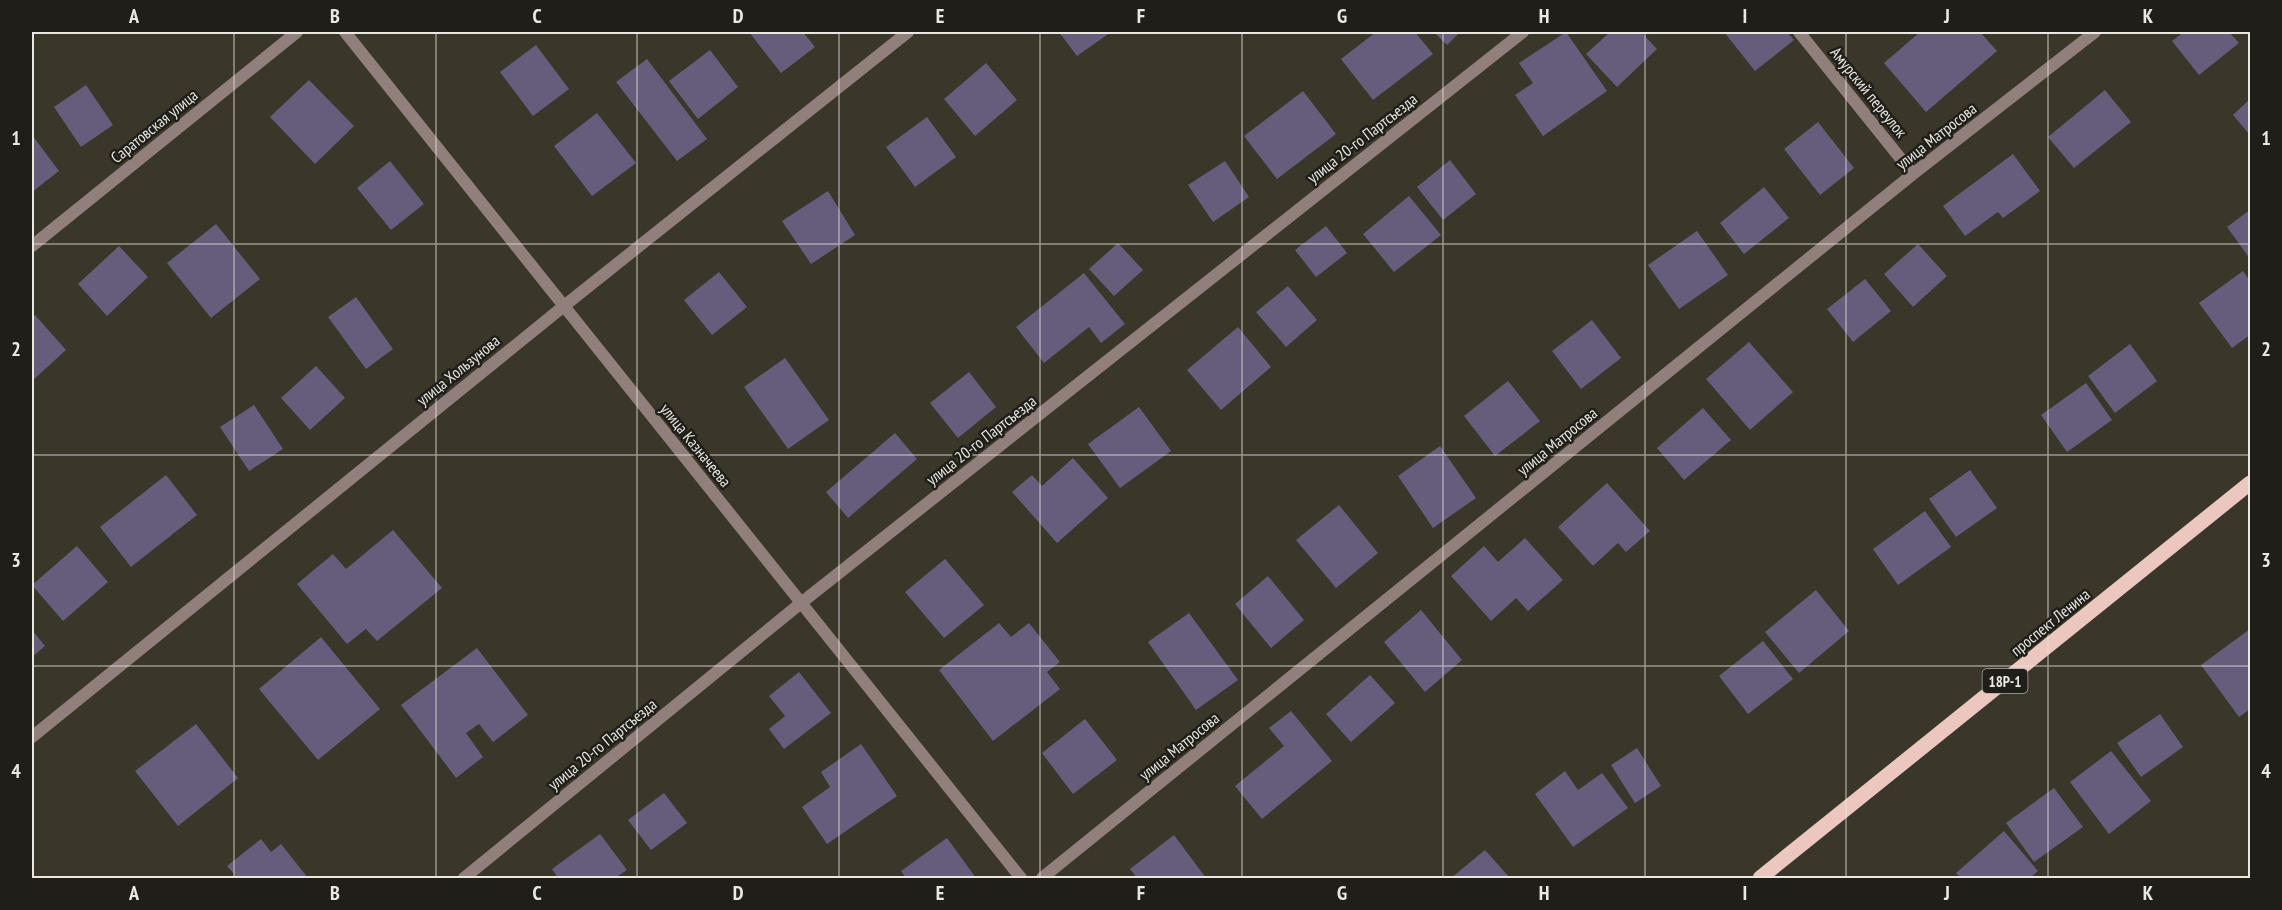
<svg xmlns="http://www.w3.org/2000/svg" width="2282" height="910" font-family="'PT Sans Narrow',sans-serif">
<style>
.building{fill:#665d7d}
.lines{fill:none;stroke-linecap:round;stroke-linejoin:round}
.street{stroke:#917f7b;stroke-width:12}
.primary{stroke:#ecc7bf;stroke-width:15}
.grid{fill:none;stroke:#eae8e1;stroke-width:1.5;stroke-opacity:0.55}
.labels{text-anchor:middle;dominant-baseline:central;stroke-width:5;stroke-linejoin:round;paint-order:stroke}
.shield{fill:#1f1e18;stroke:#adaba5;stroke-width:1.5}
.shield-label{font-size:15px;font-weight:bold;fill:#eae8e1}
.street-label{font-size:16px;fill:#eae8e1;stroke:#1f1e18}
.neatline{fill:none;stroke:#eae8e1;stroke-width:2}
.grid-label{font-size:20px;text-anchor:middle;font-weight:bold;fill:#eae8e1}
</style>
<rect width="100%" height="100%" fill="#3a362a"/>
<path class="building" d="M749,32H803L815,47L781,73Z
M1059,32H1111L1077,56Z
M1376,32H1415L1433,54L1373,100L1341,59Z
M1434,32H1460L1447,45Z
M1566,32L1607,91L1543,136L1515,95L1533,83L1519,63Z
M1610,32H1641L1657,49L1617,87L1586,54Z
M1724,32H1787L1794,40L1755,71Z
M1920,32H1980L1997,51L1926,112L1884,63Z
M2184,32H2229L2239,43L2199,75L2172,41Z
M536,45L569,89L533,116L500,72Z
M710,50L738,87L698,119L669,81Z
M647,59L707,139L677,161L616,82Z
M986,63L1017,100L975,136L944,99Z
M309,80L354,126L315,164L270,117Z
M86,85L113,125L81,147L54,107Z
M2105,90L2131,122L2074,168L2048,137Z
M1303,91L1336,134L1277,179L1244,136Z
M2250,99V135L2233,115Z
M597,113L636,163L592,196L554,146Z
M927,117L956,157L915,187L886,147Z
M1818,122L1854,168L1820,195L1784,149Z
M32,135L59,171L32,192Z
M2013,154L2040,191L2003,218L1998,212L1965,236L1943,206Z
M1450,160L1476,194L1443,220L1417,187Z
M390,161L424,204L391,230L357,188Z
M1225,161L1249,197L1213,222L1188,185Z
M1764,187L1789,218L1744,254L1720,223Z
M828,191L855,235L811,264L782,221Z
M1409,196L1441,235L1394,272L1363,234Z
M2250,210V259L2227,227Z
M216,224L260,279L211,318L167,263Z
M1326,226L1347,253L1316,277L1295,250Z
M1697,231L1728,275L1679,309L1648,265Z
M1118,243L1143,270L1114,296L1089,269Z
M1918,244L1947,276L1913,307L1884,274Z
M119,246L148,277L107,316L78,284Z
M2243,271L2250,281V335L2232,348L2199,303Z
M719,272L747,307L712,335L684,300Z
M1084,273L1125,324L1101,343L1089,327L1044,363L1016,327Z
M1865,279L1891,311L1853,342L1827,309Z
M1288,286L1317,320L1286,347L1256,312Z
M356,297L393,349L366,369L328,317Z
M35,315L66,350L32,381V318Z
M1592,320L1621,358L1581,389L1552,351Z
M1238,327L1271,367L1221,410L1187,370Z
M1749,342L1793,392L1750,430L1706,379Z
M2130,344L2157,381L2115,413L2088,376Z
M785,358L829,420L788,449L744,387Z
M316,366L345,398L310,430L281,398Z
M969,372L996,407L958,438L930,403Z
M1508,381L1540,421L1495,456L1464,416Z
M2086,383L2112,420L2067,452L2041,415Z
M254,405L283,449L249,471L220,427Z
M1139,407L1171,451L1120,488L1088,444Z
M1703,408L1731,440L1684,480L1657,448Z
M895,433L917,459L848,518L826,492Z
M1440,446L1476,498L1433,528L1398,476Z
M1073,458L1108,498L1057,543L1012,492L1032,475L1042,486Z
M1970,470L1997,508L1956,537L1929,499Z
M166,475L197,515L131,567L100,527Z
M1607,483L1650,531L1626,552L1618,543L1593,566L1558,527Z
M1339,505L1378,553L1336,588L1296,540Z
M1925,511L1951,547L1898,585L1873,549Z
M393,530L442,588L377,641L366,629L347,644L297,584L333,554L346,569Z
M1525,538L1563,580L1528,611L1516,598L1491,621L1451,576L1484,546L1498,562Z
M77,546L108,582L63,621L32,585Z
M945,559L984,605L944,638L905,592Z
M1268,576L1304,620L1271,648L1235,604Z
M1816,590L1849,631L1799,673L1765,632Z
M1421,610L1462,660L1425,692L1384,642Z
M1189,613L1238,680L1196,710L1148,642Z
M999,623L1011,637L1029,623L1060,662L1047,672L1060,689L993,741L939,670Z
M2250,629V709L2239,717L2201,665Z
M32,630L45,646L32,657Z
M321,637L380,709L318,760L259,689Z
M1763,641L1793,679L1748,714L1719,676Z
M477,648L528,715L493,742L479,724L466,733L483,757L456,778L401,705Z
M799,672L831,713L784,749L769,729L785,716L769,696Z
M1370,675L1395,703L1351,742L1326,714Z
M1291,711L1332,761L1262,819L1235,786L1284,746L1269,728Z
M2160,714L2183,747L2141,777L2117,743Z
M1085,719L1117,760L1073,794L1042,753Z
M196,724L238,778L178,826L135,771Z
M861,744L897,796L827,844L802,807L830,787L821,772Z
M1637,748L1661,786L1635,803L1611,765Z
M2111,751L2151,801L2109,834L2070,782Z
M1565,771L1578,790L1602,773L1628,808L1573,847L1535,794Z
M2054,788L2083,827L2034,862L2006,823Z
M664,793L687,823L651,850L628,820Z
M2004,831L2038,871L2030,878H1961L1956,873Z
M600,834L627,870L615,878H558L552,869Z
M1174,835L1206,878H1137L1130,869Z
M947,838L976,878H906L901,871Z
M261,839L271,852L281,844L308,878H229L235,875L227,866Z
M1485,850L1510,878H1451Z"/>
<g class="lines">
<path class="street" d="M345,32L1021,878
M1799,32L1913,174
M32,246L297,32
M32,737L564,306L908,32
M464,878L801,603L1523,32
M1042,878L1913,174L2095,32"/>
<path class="primary" d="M1760,878L2250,483"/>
</g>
<path class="grid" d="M234,32V878M436,32V878M637,32V878M839,32V878M1040,32V878M1242,32V878M1443,32V878M1645,32V878M1846,32V878M2048,32V878M32,244H2250M32,455H2250M32,666H2250"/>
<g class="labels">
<rect class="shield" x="1982.5" y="669" width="45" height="24" rx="4.5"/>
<g class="shield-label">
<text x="2005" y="681">18Р-1</text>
</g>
<g class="street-label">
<text transform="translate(1869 92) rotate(51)">Амурский переулок</text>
<text transform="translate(154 126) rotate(-39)">Саратовская улица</text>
<text transform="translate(1936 136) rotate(-38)">улица Матросова</text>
<text transform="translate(1362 138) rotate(-38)">улица 20-го Партсъезда</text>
<text transform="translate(458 370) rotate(-39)">улица Хользунова</text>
<text transform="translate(981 440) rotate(-38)">улица 20-го Партсъезда</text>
<text transform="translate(1557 441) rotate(-39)">улица Матросова</text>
<text transform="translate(696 445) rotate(51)">улица Казначеева</text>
<text transform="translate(2050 622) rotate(-39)">проспект Ленина</text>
<text transform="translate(602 744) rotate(-39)">улица 20-го Партсъезда</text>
<text transform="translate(1179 746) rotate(-39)">улица Матросова</text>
</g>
</g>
<rect width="2282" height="910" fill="none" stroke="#1f1e18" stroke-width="66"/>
<rect x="33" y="33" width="2216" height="844" class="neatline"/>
<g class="grid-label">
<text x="134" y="23">A</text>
<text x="335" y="23">B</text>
<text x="537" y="23">C</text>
<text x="738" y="23">D</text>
<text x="940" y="23">E</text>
<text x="1141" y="23">F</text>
<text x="1342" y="23">G</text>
<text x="1544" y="23">H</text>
<text x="1745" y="23">I</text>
<text x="1947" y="23">J</text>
<text x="2148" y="23">K</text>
<text x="16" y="145">1</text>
<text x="2266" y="145">1</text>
<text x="16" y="356">2</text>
<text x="2266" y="356">2</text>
<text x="16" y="567">3</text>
<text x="2266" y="567">3</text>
<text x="16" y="778">4</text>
<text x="2266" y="778">4</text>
<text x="134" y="900">A</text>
<text x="335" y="900">B</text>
<text x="537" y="900">C</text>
<text x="738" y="900">D</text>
<text x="940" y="900">E</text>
<text x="1141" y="900">F</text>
<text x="1342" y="900">G</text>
<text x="1544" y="900">H</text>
<text x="1745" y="900">I</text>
<text x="1947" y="900">J</text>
<text x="2148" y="900">K</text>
</g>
</svg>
